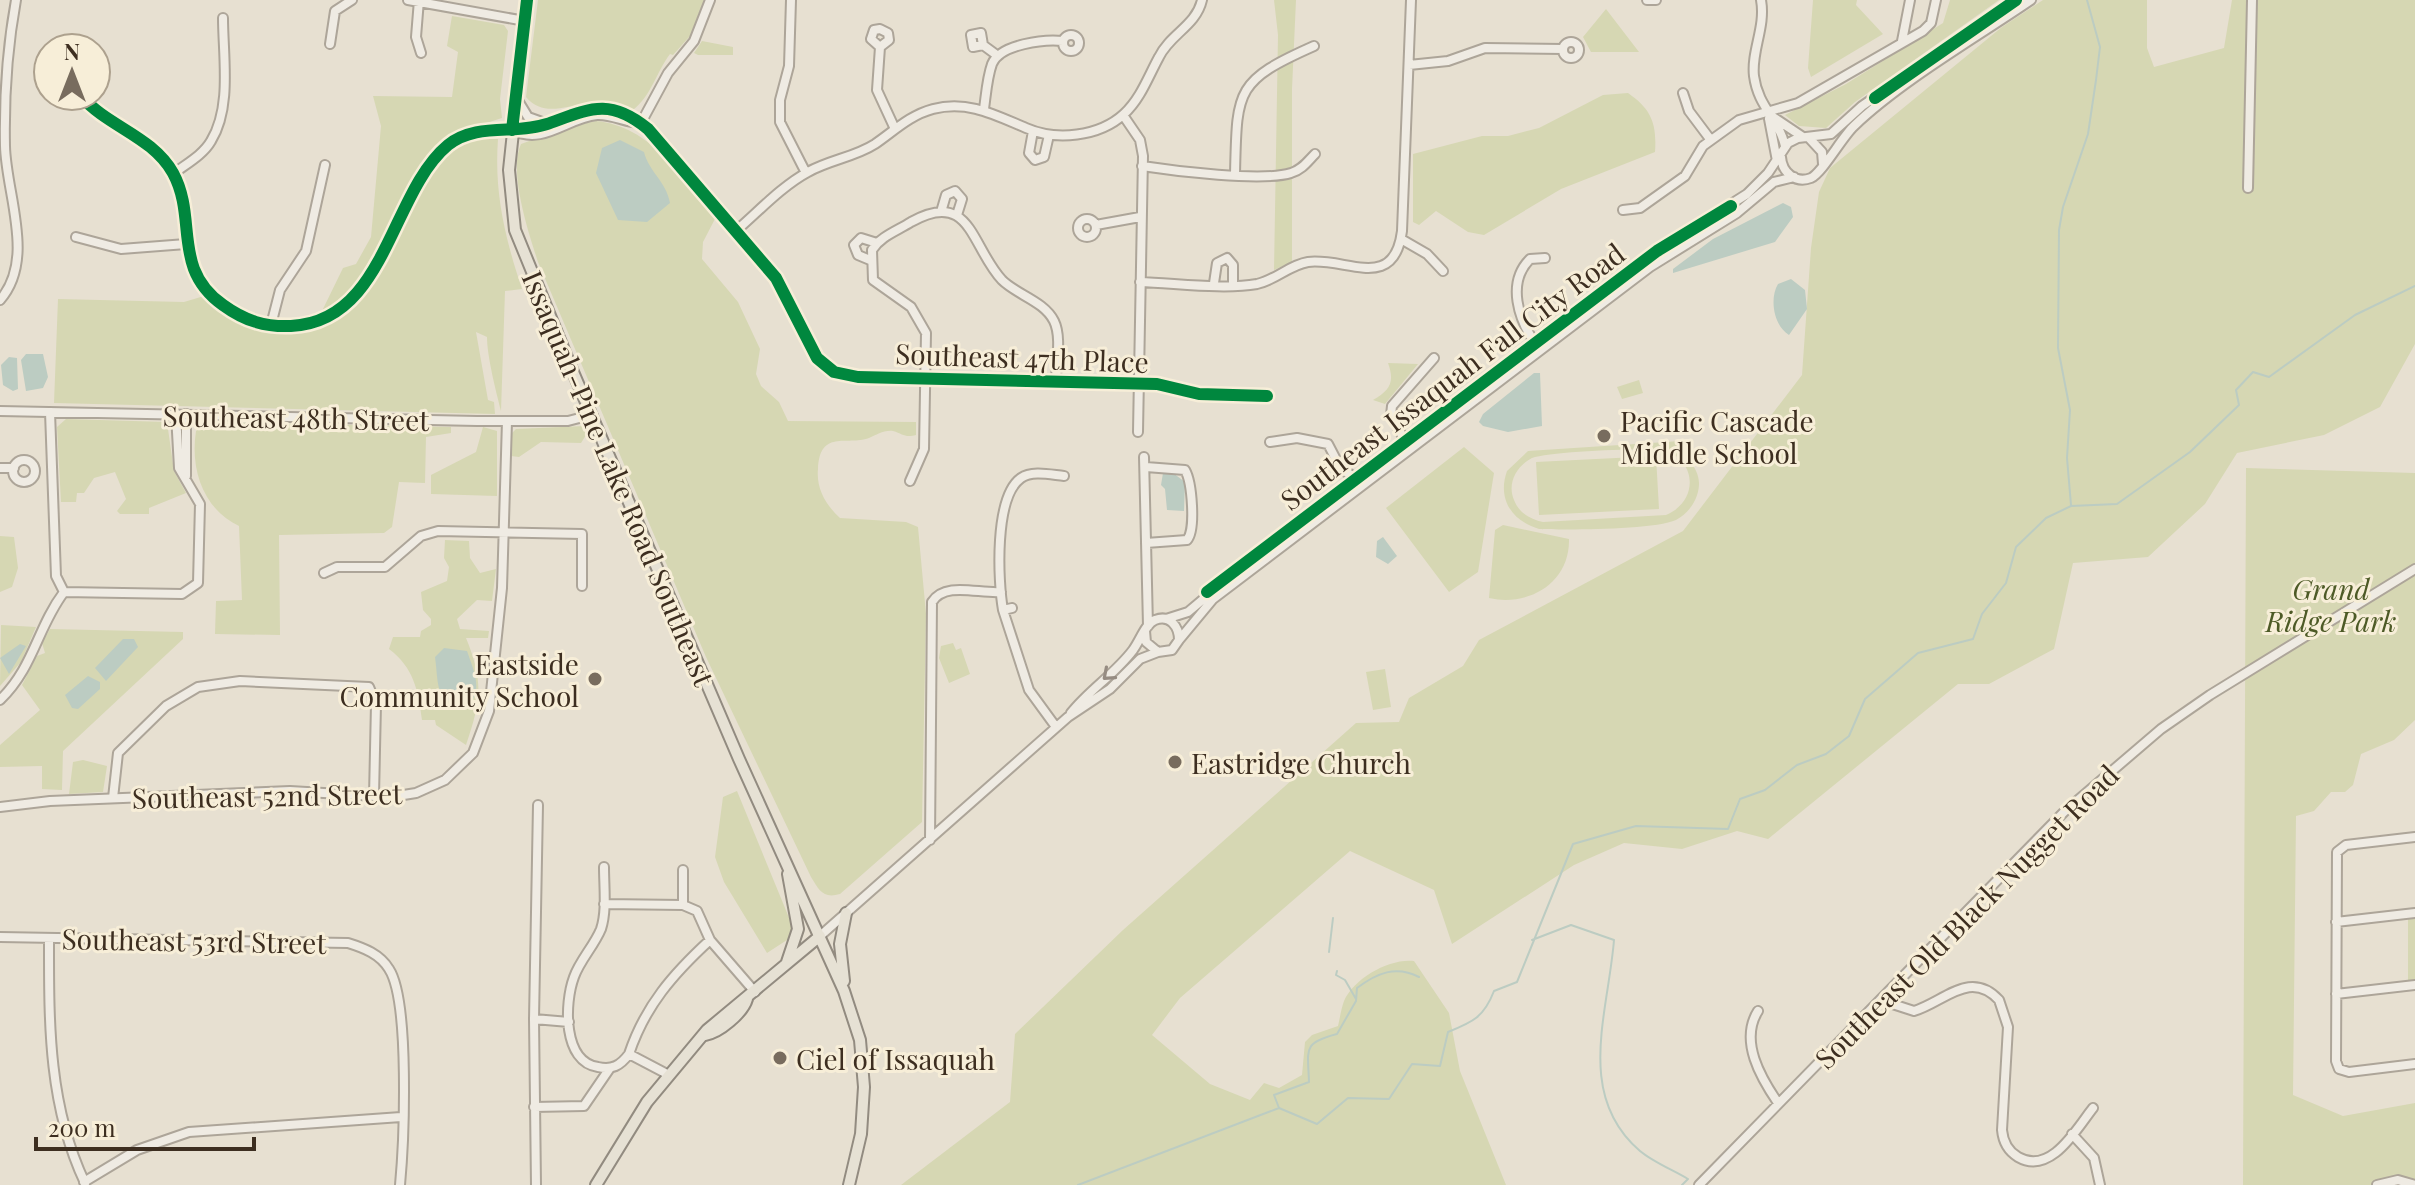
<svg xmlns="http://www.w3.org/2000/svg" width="2415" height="1185" font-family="'Playfair Display',serif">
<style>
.green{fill:#d6d7b3;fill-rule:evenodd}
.water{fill:#bcccc2}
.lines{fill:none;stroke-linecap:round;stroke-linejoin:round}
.stream{stroke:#bcccc2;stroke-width:2}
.minor-casing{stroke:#ada599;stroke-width:12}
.major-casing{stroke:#928b80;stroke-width:14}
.minor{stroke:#efebe3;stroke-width:8}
.major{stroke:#e6e1d4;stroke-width:10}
.cycleway-casing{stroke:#f7eed8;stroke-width:17}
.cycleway{stroke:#00873e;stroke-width:12}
.oneway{stroke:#968c82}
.poi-dot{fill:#786c5e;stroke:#f7eed8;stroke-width:3}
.labels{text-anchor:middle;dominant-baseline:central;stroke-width:6;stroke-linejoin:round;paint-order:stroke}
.street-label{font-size:28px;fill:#3d2e20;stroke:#f7eed8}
.poi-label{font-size:28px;fill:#3d2e20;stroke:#f7eed8;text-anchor:start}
.park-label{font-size:28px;font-style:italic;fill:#4d5a26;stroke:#f7eed8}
</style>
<rect width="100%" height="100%" fill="#e7e0d1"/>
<path class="green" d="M538,0H704L690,36L673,55L670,54C656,73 651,96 633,110C619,108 601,103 587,104C564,106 543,117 526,97Z
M1274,0H1296L1292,89V262L1274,270L1278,35Z
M1813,0H1857L1856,5L1883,34L1811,77L1808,68Z
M1950,0H1999L1855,102L1826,128L1799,126L1785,115L1846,84L1943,23Z
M2043,0H2147V48L2154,67L2224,48L2232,0H2415V344L2380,407L2324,435L2237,453L2205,504L2148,557L2073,563L2054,649L1989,684H1958L1768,839L1737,831L1682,849L1624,843L1574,865L1452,944L1434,890L1350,851L1180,998L1152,1035L1210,1084L1250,1100L1264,1083L1279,1088L1302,1075L1305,1042L1312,1035L1338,1026C1340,1018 1341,1009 1344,1001C1354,978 1390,958 1414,961L1449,1013L1460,1071L1506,1185H901L1010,1102L1015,1034L1123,930L1356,723L1399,722L1409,698L1463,666L1479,640L1683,531L1802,375L1811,248L1819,192L1830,168L2002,27Z
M1606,9L1639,52H1591L1583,37Z
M452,16L504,25L508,31L500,99L502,118L461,131L430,152L384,238L350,294L322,311L343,268L356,264L371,237L381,126L373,96L452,97L458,52L447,46Z
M702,41L733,47V55H698L694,53Z
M1628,93C1651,109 1657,123 1655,152L1561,189L1484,235L1468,232L1436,211L1419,225L1413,222V154L1482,136H1508L1539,128L1603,95Z
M596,121C650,126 684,177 716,217L703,242L702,259L738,302L760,349L756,374L761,386L779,402L788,421L916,422V435C905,438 903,434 893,431C883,430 877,435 869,438C846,446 820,429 818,469C816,489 826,505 840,518L906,522L918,527L926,614L922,822L840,894C823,899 819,890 811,877L706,657L538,262C529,234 508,171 521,144L568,127Z
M475,139H498C494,193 505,238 522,289L505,291L501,411C496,391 487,356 487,337L476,332L488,400L494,402L495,414L54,403L58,299L184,302L204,296C227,317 249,328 280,331C382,340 392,212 444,158C452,149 465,144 475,139Z
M1388,363L1418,364L1385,404L1373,400C1390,390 1395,382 1388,363Z
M1639,380L1643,393L1622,399L1617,387Z
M66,419L167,422L174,471L186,493L149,508V514H120L117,511L126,499L115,472L94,478L84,493H77L76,502H61L57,427Z
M208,422L451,427V433L426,437L425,483L399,482L392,527L384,533L279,535L280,635L215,634L216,601L242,600L239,526C203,509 190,469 196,431Z
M585,426L588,432L581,443L541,442L519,457L511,456V434L516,429Z
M483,427L497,431V496L431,494V475L476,452Z
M1681,441C1682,457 1700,466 1699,485C1698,500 1689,513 1676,520C1654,530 1566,530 1539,529C1512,521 1497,499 1507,471L1528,451ZM1664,450C1698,461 1698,502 1666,515L1543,522C1530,519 1519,513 1514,500C1507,484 1516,466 1532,458C1549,451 1643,448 1664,450Z
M1464,447L1494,473L1478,572L1449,592L1386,508Z
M1656,456L1659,509L1539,515L1536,462Z
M2246,468L2415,473V720L2394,740L2361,754L2353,785L2345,792H2331L2314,811L2296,816L2293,1095L2343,1116L2415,1103V1185L2404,1181L2377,1185H2243Z
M1503,525L1569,539C1570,583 1529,607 1489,598L1495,530Z
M0,536L14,537L18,568L12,587L0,592Z
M445,540L469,541L470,558L480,573L496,569L492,601L477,600L457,619L460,629L489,631L488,638H466C484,682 481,701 466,745L436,725L435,720H422C418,690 414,668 389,649L393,637H420L421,631L431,625V619L423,610L421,592L447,581L449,567L444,558Z
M1,625L36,627L21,662L0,686Z
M50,629L183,632V639L63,751L62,790L42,789V766L0,767V745L40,710L22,685L37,656L45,653L42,643Z
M953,643L956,650L961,648L970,674L949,683L939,658L941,646Z
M1385,669L1391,707L1373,710L1366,672Z
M83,760L107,766L103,792L69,794L73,762Z
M737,791L792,925L790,938L767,953L724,882L715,857L723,797Z
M2415,913V985L2408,986V914Z"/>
<path class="water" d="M620,140L644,152C649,172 666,181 670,203L647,222L618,220L596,173L602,148Z
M1783,203L1791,207L1793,217L1775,242L1673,273V269L1713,239Z
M1791,279L1805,290L1807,309L1789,335C1774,326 1769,299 1778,284Z
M26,354H43L48,377L43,388L26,391L21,360Z
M9,357L17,358L18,389L13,391L3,385L1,365Z
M1534,373H1540L1542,426L1508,432L1483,426L1479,422L1483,414Z
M1163,473H1173L1185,482L1184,511L1167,510L1165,489L1161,485Z
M1383,537L1397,556L1388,564L1376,557L1377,541Z
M123,639H134L138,647L106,681L95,668Z
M20,644L26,646L9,674L0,658Z
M444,648L467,651C473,669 485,693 466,707C434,703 439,685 435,657Z
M88,676L100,682V689L78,709L72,708L65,695Z"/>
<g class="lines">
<path class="stream" d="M2071,505L2067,458L2070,410L2058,348L2059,230L2063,207L2088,134L2096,80L2100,47L2087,0
M1532,940L1571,925L1614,940C1608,1014 1575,1095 1640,1151C1653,1162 1673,1170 1688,1179L1682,1185
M1329,952L1333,918
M1337,971L1336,975L1345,980L1356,999
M1279,1108L1274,1095L1309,1082C1308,1049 1302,1043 1337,1034L1356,1001L1357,988C1377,973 1396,965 1419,977
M1078,1185L1279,1108L1317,1124L1348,1098L1389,1099L1412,1064L1440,1066L1448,1032C1473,1022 1484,1017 1494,991L1517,982L1573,844L1636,826L1728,829L1740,799L1765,790L1797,765L1826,754L1849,736L1865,699L1918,653L1973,639L1982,614L2006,583L2016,547L2046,518L2071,506L2117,504L2190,452L2239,405L2236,390L2253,372L2269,377L2355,315L2415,286"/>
<defs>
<path id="minor" d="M408,0L525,21
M419,0L416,37L421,53
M791,0L789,66L780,100V122L806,173
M1647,0H1656
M1761,0C1766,27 1751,51 1754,76C1758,107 1779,119 1785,146
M1063 43a8 8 0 1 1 16 0a8 8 0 1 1-16 0Z
M1902,41L1910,0
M1563 50a8 8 0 1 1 16 0a8 8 0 1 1-16 0Z
M330,44L335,11L352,0
M983,45L981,33L971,35L973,47L983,45L998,56
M880,47L871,39L874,30L880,29L888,33L889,40L880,47L877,90L895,129
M1409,65L1448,61L1485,48L1563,49
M1683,93L1689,111L1710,139
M81,96C108,127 152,136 173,173C198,219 171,268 223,305C245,321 265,327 291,326C386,322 390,193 448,145C477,122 515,135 547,124C589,109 609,97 648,129L776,278L817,358L834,372L858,377L1157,384L1199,394L1267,396
M517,99L528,117L542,122
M984,109C986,95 987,78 992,64C1000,44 1045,39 1063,41
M1123,115L1140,140L1143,156L1138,432
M1773,117L1803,137
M1769,119L1777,161
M641,123L668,73L694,41L710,0
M512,130C544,146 566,118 597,115C612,114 626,123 641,123
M1033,131L1029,153L1035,160L1044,157L1049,135
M1810,139L1822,152L1823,164
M1781,157C1782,172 1795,184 1811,178C1823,172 1842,137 1854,126C1901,81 1977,37 2031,0
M1142,166C1174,171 1263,182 1291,173C1302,170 1308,161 1315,154
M173,174C186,164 203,155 211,141C232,107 223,56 223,18
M1235,174C1237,90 1235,81 1314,46
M2248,188L2252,0
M1623,210L1640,208L1685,176L1703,146L1739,120L1798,103L1923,31L1931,23L1936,0
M941,212L946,195L955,191L962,199L957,215
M1078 228a9 9 0 1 1 18 0a9 9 0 1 1-18 0Z
M1096,225L1140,217
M737,230C759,211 782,186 808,172C829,160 855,157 875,144C894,131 910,115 933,109C968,100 995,115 1026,128C1056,141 1099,137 1124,114C1141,98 1148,77 1159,57C1170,34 1196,26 1202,0
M76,237L121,249L186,244
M1401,239L1427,254L1443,271
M870,260L858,255L854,245L861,238L877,243
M1140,282C1175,283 1223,290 1257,284C1276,280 1289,265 1308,262C1346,257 1394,293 1402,231L1411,0
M1214,283L1217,263L1227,258L1233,265V284
M0,300C36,259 6,194 5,146C4,96 7,49 16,0
M271,325L280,290L306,251L325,165
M1535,343C1519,320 1506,283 1530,259L1545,258
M0,411L477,421H568L591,415
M50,412L56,576L64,592
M1405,441L1391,415L1392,406L1434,358
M1270,442L1297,438L1328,444L1341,469L1356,478
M1144,457L1148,626
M13 471a11 11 0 1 1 22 0a11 11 0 1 1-22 0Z
M1146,467L1185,470C1192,482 1196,530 1187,540L1146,543
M0,468H14
M186,476V414
M910,481L924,449L926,333L911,307L873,280L872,250C881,236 897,231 911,222C971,188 971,247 1002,280C1017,295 1044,301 1054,321C1062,337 1056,364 1056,382
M324,573L337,567H385L421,536L438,531L582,534V586
M64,592L182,594L198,583L200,504L179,468L176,414
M1012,608L1003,610C998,581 994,497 1021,478C1032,470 1052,475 1064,476
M1003,610L1029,690L1056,727
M1166,619L1188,612L1270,543L1657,251L1747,194L1768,173L1788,143L1798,138L1831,134L1862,106L2016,0
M1179,640L1213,599L1650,267L1737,213L1774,182L1794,177
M0,700C34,667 37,628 64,592
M1071,713C1089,690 1115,674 1133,650C1140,641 1145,624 1155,620C1170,614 1179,627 1179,640L1172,650L1158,652L1146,642L1145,631
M113,798L118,753L166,706L198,687L240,681L369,687L376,704L374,796
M0,807L50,801L290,791L391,797L416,793L445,780L473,753L489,711L502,588L507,421
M2415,837L2346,845L2337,852L2336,1061L2339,1069L2349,1072L2415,1064
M930,840L932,602C945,581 979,594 1001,592
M604,867C604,887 607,911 601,929C594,946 580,960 574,977C564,1004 563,1062 598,1067C612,1070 620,1066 629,1054L669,1075
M683,870V905L697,911L710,940L755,992
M604,904L683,905
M2336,922L2415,913
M820,936L1068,717L1110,689L1140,659L1158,652
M0,937L348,943C364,948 380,954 389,969C410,1001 404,1142 400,1185
M49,938C49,1023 48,1105 85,1183
M2336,994L2415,985
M1880,1000L1914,1011C1944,1002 1970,969 1999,1000L2008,1027L2002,1130C2003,1141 2008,1151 2018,1157C2051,1176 2077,1128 2093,1108
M1758,1011C1739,1041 1761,1078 1778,1103
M534,1019L569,1022
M629,1054C645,1006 673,974 710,940
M534,1107L584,1106L610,1068
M2072,1134L2094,1158L2100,1185
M84,1182L137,1150L189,1132L401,1117
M536,1185L534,1019L538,805
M1699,1185L2064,812L2161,729L2210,695L2415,569
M2377,1185L2398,1180L2415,1185"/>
<path id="major" d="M527,0L509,170L515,230L573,372L739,759L844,991L860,1040L864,1087L861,1134L849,1185
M787,962L798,929L788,874
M844,981L840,944L846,913
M705,1035C719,1033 743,1013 747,999
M596,1185L647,1102L707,1030L820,936"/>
</defs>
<use href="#minor" class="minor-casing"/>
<use href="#major" class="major-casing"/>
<use href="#minor" class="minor"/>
<use href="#major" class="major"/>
<defs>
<path id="cycleway" d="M81,96C108,127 152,136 173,173C198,219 171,268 223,305C245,321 265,327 291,326C386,322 390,193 448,145C477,122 515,135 547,124C589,109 609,97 648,129L776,278L817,358L834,372L858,377L1157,384L1199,394L1267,396
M1875,98L2016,0
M512,130L527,0
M1207,592L1657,251L1731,206"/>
</defs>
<use href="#cycleway" class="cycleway-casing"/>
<use href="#cycleway" class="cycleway"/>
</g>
<defs><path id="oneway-chevron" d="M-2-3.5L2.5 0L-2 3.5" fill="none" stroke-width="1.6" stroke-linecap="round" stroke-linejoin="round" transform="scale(2)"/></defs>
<use class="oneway" href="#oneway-chevron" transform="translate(1108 675) rotate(139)"/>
<g class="poi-dot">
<circle cx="1604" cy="436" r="8"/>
<circle cx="595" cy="679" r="8"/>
<circle cx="1175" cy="762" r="8"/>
<circle cx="780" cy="1058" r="8"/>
</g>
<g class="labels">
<g class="street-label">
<text transform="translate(1022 357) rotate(2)">Southeast 47th Place</text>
<text transform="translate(1452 376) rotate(-37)">Southeast Issaquah Fall City Road</text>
<text transform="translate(296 417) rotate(1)">Southeast 48th Street</text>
<text transform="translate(619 478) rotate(67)">Issaquah-Pine Lake Road Southeast</text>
<text transform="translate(267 795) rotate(-1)">Southeast 52nd Street</text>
<text transform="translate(1966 916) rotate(-45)">Southeast Old Black Nugget Road</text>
<text transform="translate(194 940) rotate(1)">Southeast 53rd Street</text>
</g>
<g class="poi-label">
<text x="1620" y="420">Pacific Cascade<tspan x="1620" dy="32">Middle School</tspan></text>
<text x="579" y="663" text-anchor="end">Eastside<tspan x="579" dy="32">Community School</tspan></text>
<text x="1191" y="762">Eastridge Church</text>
<text x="796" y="1058">Ciel of Issaquah</text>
</g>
<g class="park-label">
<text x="2331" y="588">Grand<tspan x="2331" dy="32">Ridge Park</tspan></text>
</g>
</g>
<g transform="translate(72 72)"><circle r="38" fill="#f7eed8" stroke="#ada18e" stroke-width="2"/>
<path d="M0-6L14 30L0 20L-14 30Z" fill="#786c5e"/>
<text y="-12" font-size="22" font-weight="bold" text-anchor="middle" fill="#3d2e20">N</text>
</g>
<path d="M36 1137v12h218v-12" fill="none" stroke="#3d2e20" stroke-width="4"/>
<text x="48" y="1137" font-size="24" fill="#3d2e20" stroke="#f7eed8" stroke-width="6" paint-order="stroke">200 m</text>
</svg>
